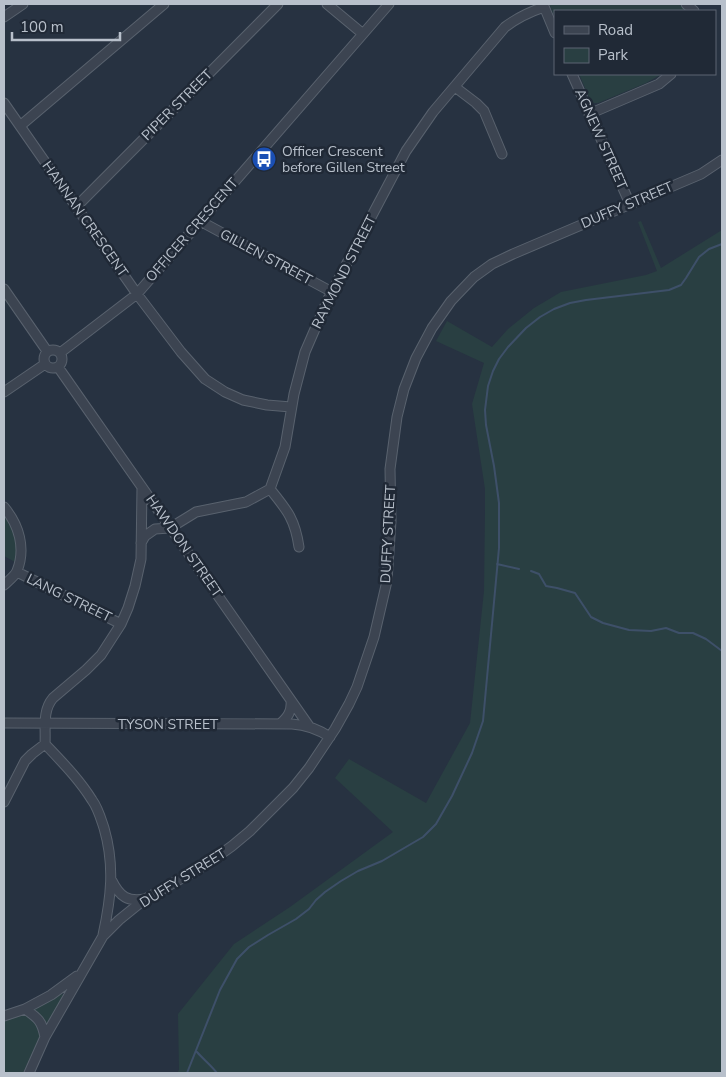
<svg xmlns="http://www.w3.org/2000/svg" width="726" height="1077" font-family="'Nunito Sans',sans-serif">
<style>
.green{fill:#293f42}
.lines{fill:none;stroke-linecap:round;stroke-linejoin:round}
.stream{stroke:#3e5069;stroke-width:2}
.street-casing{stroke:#59626e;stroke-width:11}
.street{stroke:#3c4451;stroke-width:9}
.labels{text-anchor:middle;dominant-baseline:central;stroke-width:5;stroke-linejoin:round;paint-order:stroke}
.street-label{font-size:14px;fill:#b8c0cb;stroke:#202936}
.poi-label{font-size:14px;fill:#b8c0cb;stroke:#202936;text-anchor:start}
</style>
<rect width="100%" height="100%" fill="#273241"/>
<path class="green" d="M549,4H678L688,11H555V17Z
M579,74H662L646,83L598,103H594L591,102Z
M641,221L661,268L722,230V1073H177L179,1070L178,1014L234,944L290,907L393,832L335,778L349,759L426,803L470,723L484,591L485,510V489L472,404L484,363L436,341L447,321L492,347L508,329L534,308L561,292L646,275L657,271L638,222Z
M4,512L16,534L17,551L15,562L4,556Z
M61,993L63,995L62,999L49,1023C42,1022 39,1014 34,1009Z
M22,1015C33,1016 40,1025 40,1036L23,1073H4V1020Z"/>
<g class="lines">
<path class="stream" d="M497,564L519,569
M531,571L539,574L546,586L557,588L575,593L591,617L603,623L629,630L651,631L666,628L679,633H693L706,639L722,651
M197,1052C204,1060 211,1065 217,1073
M187,1073L220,990L237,959L249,947L268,935L296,919L309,909L316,900L325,892L341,881L358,871L382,861L423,837L436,824L452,796L472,753L483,721L499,548V503L494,466L486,425L485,410L488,386L493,371L499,359L508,347L526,328L540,317L554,309L570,303L586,300L669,290L681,285L686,278L699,257L709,249L722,244"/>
<defs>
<path id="street" d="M327,4L363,34
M543,4L555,33
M686,4L694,11
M4,17L23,4
M572,74L630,204
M455,87L476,103L484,111L502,154
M4,103L137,294L181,352L205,379L225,392L243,400L267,405L291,407
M589,114L659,84L671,74
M20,126L164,4
M76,207L278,4
M200,221L332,292
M4,289L47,351
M44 359a9 9 0 1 1 18 0a9 9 0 1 1-18 0Z
M60,353L137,294L389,4
M58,367L309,726
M4,392L45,364
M270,489C287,510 295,519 299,547
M4,507C19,525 26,548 17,571C15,576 8,581 4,585
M141,543L145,536L155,529L170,528L196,512L246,502L270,489L285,447L294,394L305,352L328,299L406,151L433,112L505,27C517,18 529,12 544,7
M17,572L121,624
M4,723L292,724C307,725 318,729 330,737
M280,724C288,717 292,711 291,701
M4,802L25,761L32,754L45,744
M112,881C120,897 128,902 145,899
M103,935C111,898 115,866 104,828C101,819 98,808 92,800C79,779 62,762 45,744C46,728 42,711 53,698L86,670L101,655L121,624L128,608L135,586L141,559L142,487
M25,1009C38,1018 42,1021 45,1037
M4,1016L25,1009L51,995L77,976
M29,1073L45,1037L103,936L119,920L145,899L207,864L232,846L250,831L293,788L309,768L335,729L349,704L357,687L374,637L387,581L391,521L390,469L397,417L404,389L416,358L432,328L451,301L474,277L492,264L513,254L701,174L722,160"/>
</defs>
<use href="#street" class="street-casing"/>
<use href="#street" class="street"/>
</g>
<defs>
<symbol id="bus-disc" viewBox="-11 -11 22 22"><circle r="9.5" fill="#1a4fb4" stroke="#202936"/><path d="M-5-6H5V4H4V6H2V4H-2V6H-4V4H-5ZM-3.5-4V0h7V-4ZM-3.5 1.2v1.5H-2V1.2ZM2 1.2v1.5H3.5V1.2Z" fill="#fff"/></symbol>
</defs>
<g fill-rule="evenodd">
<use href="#bus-disc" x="250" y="145" width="28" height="28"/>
</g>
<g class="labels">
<g class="street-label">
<text transform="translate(177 105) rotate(-45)">PIPER STREET</text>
<text transform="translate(601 139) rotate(66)">AGNEW STREET</text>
<text transform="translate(627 205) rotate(-23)">DUFFY STREET</text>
<text transform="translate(85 219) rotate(55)">HANNAN CRESCENT</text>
<text transform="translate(192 230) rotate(-49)">OFFICER CRESCENT</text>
<text transform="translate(266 257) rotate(28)">GILLEN STREET</text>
<text transform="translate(344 272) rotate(-63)">RAYMOND STREET</text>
<text transform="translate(388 534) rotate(-87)">DUFFY STREET</text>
<text transform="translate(184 546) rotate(55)">HAWDON STREET</text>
<text transform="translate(69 598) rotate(26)">LANG STREET</text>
<text x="168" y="724">TYSON STREET</text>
<text transform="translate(183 878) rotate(-32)">DUFFY STREET</text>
</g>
<g class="poi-label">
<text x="282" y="151">Officer Crescent<tspan x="282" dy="16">before Gillen Street</tspan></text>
</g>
</g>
<rect width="726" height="1077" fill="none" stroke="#b8c0cb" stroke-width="10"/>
<rect x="554" y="10" width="162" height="65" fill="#202936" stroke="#5d6572"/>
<rect x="564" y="26" width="25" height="8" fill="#3c4451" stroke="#5d6572"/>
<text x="598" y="35" font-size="15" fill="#b8c0cb">Road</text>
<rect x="564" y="48" width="25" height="15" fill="#293f42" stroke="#5d6572"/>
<text x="598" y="60" font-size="15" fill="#b8c0cb">Park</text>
<path d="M12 32v8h108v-8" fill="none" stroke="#b8c0cb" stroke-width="2.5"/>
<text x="20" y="32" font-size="15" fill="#b8c0cb" stroke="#202936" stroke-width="4" paint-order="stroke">100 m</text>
</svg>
